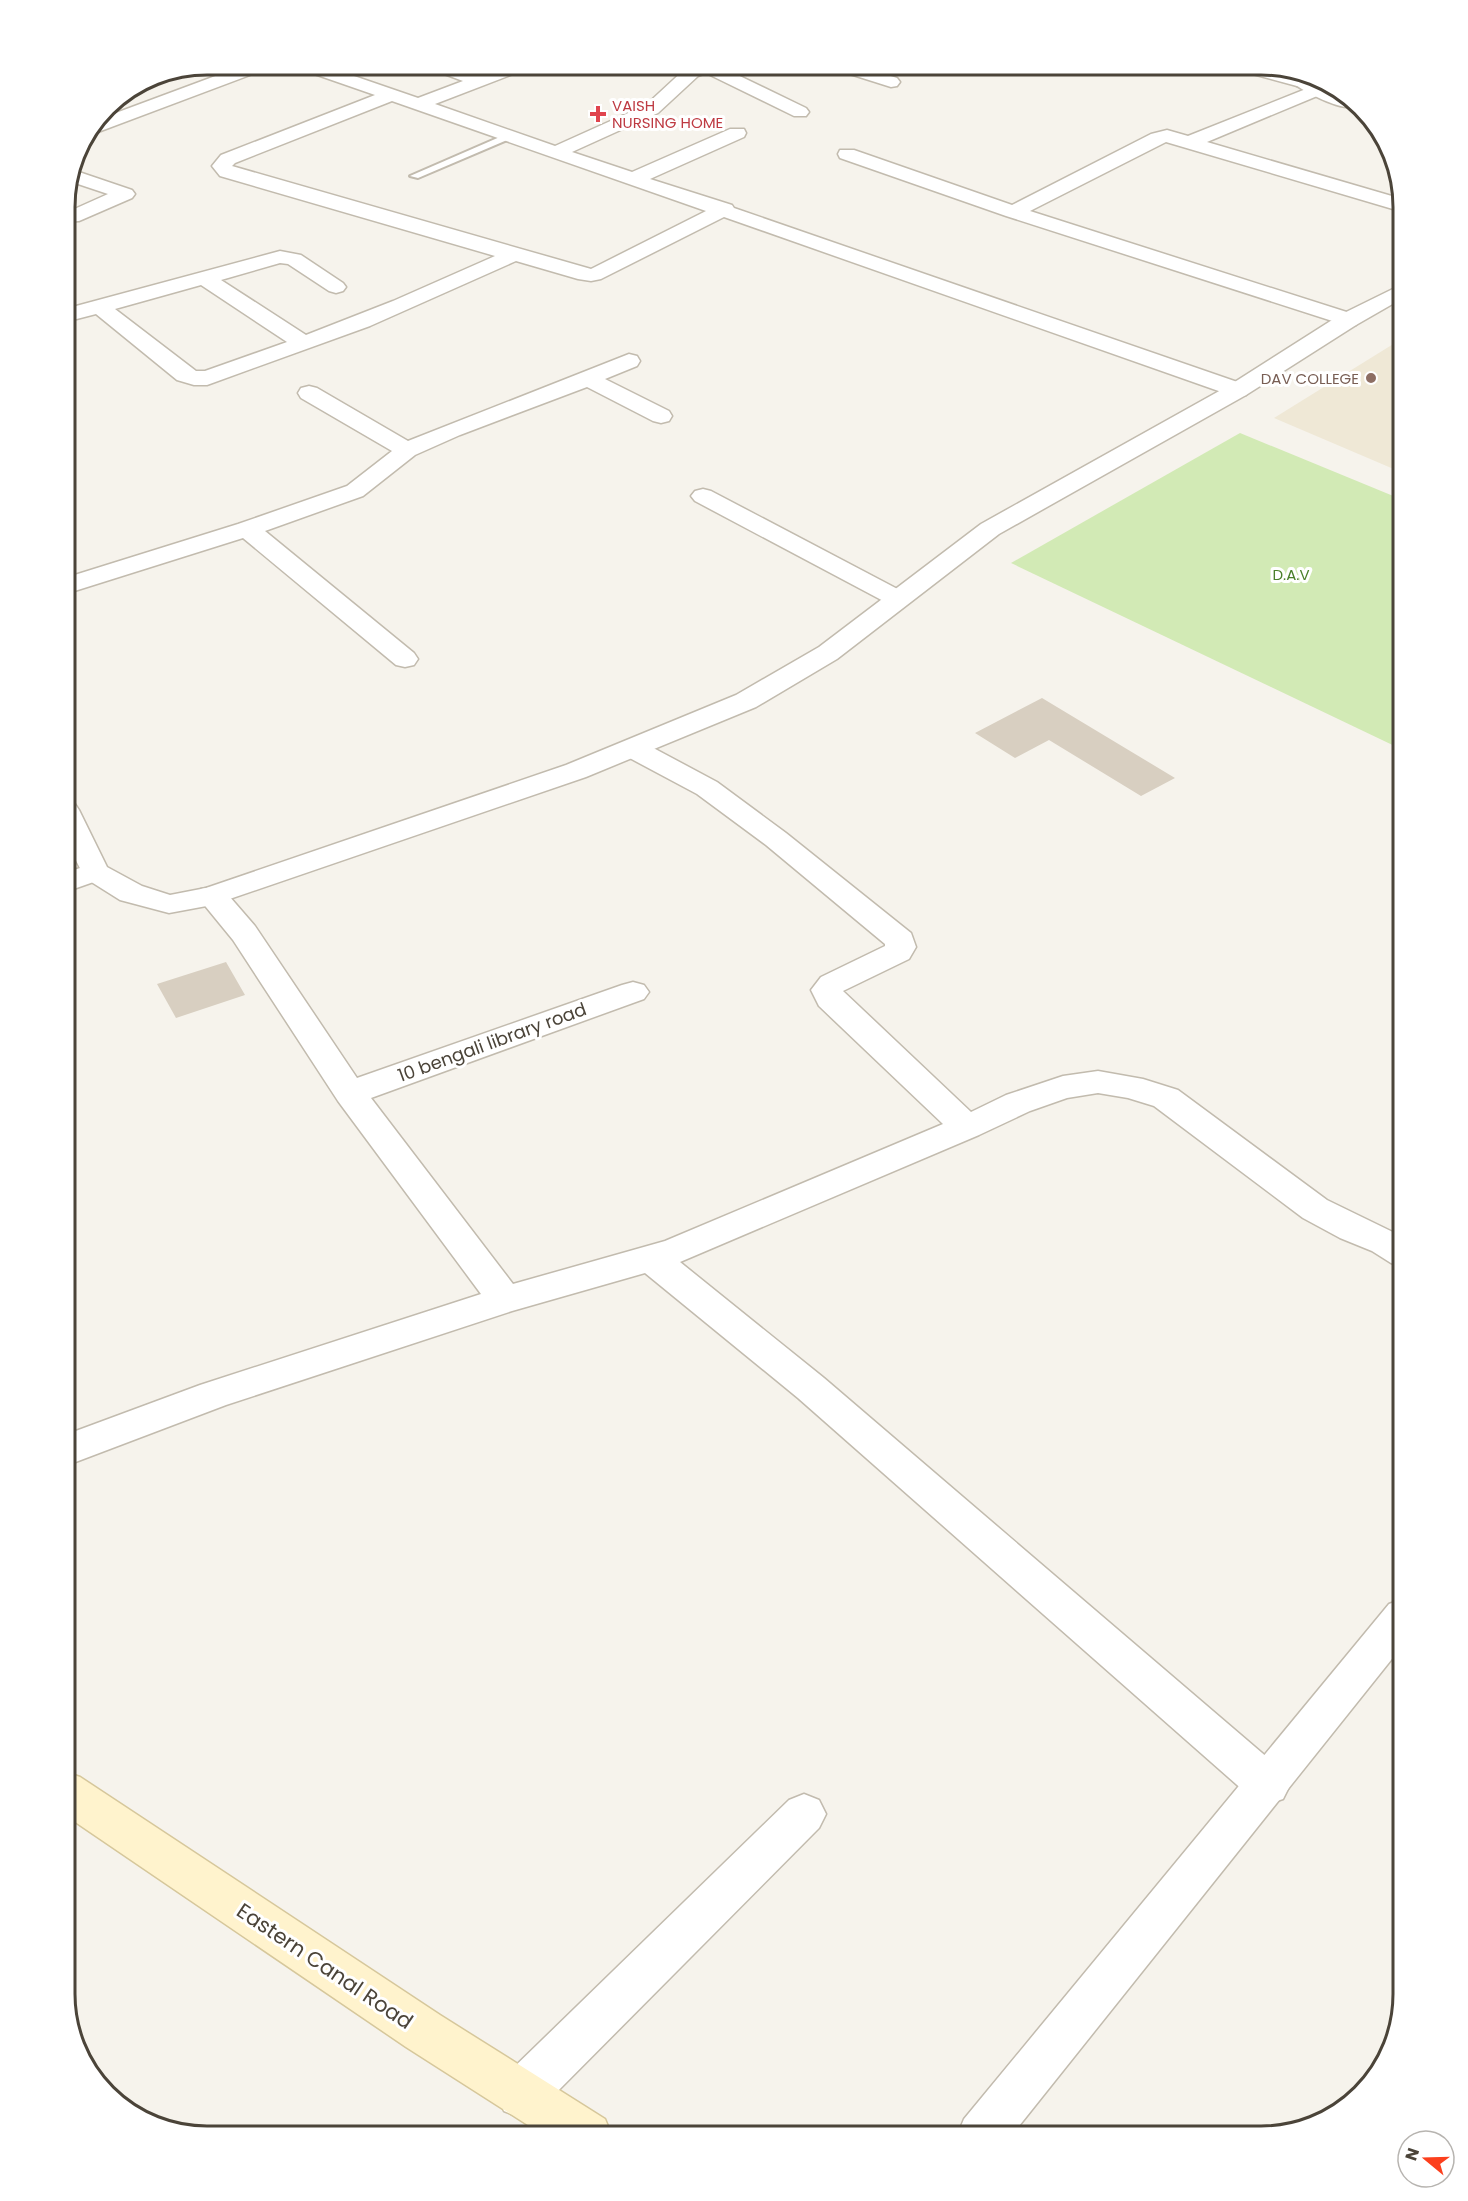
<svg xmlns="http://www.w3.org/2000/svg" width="1468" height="2201" font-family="Poppins,sans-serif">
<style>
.education{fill:#efe8d6}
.green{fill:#d2eab5}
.building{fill:#d8cfc1}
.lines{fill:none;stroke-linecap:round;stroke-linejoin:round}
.service-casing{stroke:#c2bbae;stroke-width:4}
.minor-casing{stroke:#c2bbae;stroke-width:3}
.tertiary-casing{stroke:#c2bbae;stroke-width:3}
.secondary-casing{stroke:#d6c79b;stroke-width:3}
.service{fill:#fff;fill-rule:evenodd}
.minor{fill:#fff;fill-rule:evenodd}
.tertiary{fill:#fff;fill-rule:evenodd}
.secondary{fill:#fff3cd;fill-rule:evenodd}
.health-dot{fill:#e0444e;stroke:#fff;stroke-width:2}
.education-dot{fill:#8d6e63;stroke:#fff;stroke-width:2}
.labels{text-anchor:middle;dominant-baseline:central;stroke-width:6;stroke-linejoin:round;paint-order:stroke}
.far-health-label{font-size:15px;fill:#be3a42;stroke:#fff;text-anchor:start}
.far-education-label{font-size:15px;fill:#785e54;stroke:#fff;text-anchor:end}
.far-park-label{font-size:15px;fill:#4a7f2a;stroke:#fff}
.street-label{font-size:18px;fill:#4b4439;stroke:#fff}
.near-street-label{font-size:21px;fill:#4b4439;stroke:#fff}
.rim{fill:none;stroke:#4b4439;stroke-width:3}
</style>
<rect width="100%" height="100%" fill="#f6f3ec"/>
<path class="education" d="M1403,338V473L1274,418Z"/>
<path class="green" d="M1240,433L1403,500V750L1011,563Z"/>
<path class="building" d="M1042,698L1175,778L1141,796L1049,740L1015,758L975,733Z
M226,962L245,995L176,1018L157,984Z"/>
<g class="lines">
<defs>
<path id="service" d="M509,133L512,134V138L418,178L410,176Z"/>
<path id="minor" d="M245,65H269L266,69L98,132L87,133L97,120Z
M298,65H322L418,98L463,81L431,69L429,65H452L479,75L505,65H528L526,69L435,104L555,146L646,105L686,68L694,65H717L806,108L809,112L806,116H794L706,73L698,76L658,113L572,152L632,172L730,129H744L746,133L744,137L650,179L732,205L734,208L1246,385L1249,390L1246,395L1238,397L1230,395L724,217L601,279L591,281L578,279L516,261L370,326L207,385H194L177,380L96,314L65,322V309L280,251L301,255L343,283L346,287L343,291L336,293L329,291L288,264L280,263L221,280L306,335L393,301L495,256L220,176L212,166L221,155L375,95L300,69ZM392,101L706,211L591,269L232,166L235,163ZM201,285L287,342L205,371H196L115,309Z
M831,65H856L897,78L900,82L897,86L891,87L834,69Z
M1231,65H1259L1303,77L1306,81L1303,85L1297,86L1234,69Z
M1316,85L1322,86L1325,90L1322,94L1207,142L1402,199L1403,212L1166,142L1030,211L1356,315L1359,320L1356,325L1348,326L1006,216L840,158L838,154L840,150H854L1012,205L1151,134L1167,130L1188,136Z
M76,171L132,190L135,194L132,198L79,221L65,222V210L70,211L108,194L69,181L72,172Z
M629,354L637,356L640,361L637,366L605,379L669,411L672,416L669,421L661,423L653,421L587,387L460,435L415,455L363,496L265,531L414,653L418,659L414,665L405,667L396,665L243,538L65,594V578L238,524L347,486L392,451L301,398L298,393L301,388L309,386L317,388L408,441Z
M703,489L711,491L907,594L911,599L907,604L898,607L889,604L695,501L691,496L695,491Z
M634,741L644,743L717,782L786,833L911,933L916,947L909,959L843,991L971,1112L1006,1095L1063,1076L1098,1071L1143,1079L1178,1090L1327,1200L1403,1237V1267L1391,1263L1372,1251L1340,1238L1303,1218L1154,1106L1128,1098L1098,1093L1067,1098L1030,1111L979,1135L680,1262L824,1378L1283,1771L1290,1785L1283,1799L1268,1804L1253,1799L798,1398L645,1273L512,1311L226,1405L65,1466V1435L200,1385L481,1294L338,1101L233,940L197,896L201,889L212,887L223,889L255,926L357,1078L622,985L633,982L644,985L649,992L644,999L371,1098L513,1284L665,1241L943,1124L819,1006L811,990L821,977L885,946V944L766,845L697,794L624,755L620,749L624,743Z
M95,863L105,866L110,872L105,878L65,892V873Z
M804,1794L819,1800L826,1814L819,1828L538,2111L521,2118L504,2111L497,2094L504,2077L789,1800Z"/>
<path id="tertiary" d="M1278,67C1305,75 1336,87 1356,107C1336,111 1294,86 1279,73Z
M1403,284V298L1356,325L1246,395L999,534L837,659L756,707L586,777L212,905L169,913L120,900L85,878L65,839V801L75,804L79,810L107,867L142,886L170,895L206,888L566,765L736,695L819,647L981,524L1230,385L1340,315Z
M1403,1599V1645L1011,2136H957L964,2119L1389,1604Z"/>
<path id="secondary" d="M65,1772L80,1777L440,2015L605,2119L612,2136H545L406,2047L65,1815Z"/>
</defs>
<use href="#service" class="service-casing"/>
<use href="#minor" class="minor-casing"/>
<use href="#tertiary" class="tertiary-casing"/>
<use href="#secondary" class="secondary-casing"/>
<use href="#service" class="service"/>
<use href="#minor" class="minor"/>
<use href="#tertiary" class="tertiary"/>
<use href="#secondary" class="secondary"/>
</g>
<path class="health-dot" d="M595 105h6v6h6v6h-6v6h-6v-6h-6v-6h6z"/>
<circle class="education-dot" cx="1371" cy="378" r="6"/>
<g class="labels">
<g class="far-health-label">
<text x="612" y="105">VAISH<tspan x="612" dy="17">NURSING HOME</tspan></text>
</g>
<g class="far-education-label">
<text x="1359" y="378">DAV COLLEGE</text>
</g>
<g class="far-park-label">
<text x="1291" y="574">D.A.V</text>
</g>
<g class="street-label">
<text transform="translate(492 1042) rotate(-20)">10 bengali library road</text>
</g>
<g class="near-street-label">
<text transform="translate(325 1966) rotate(34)">Eastern Canal Road</text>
</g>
</g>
<path d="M0 0H1468V2201H0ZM207 75H1261A132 132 0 0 1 1393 207V1994A132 132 0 0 1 1261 2126H207A132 132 0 0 1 75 1994V207A132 132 0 0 1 207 75Z" fill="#fff" fill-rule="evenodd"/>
<path class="rim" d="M207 75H1261A132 132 0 0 1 1393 207V1994A132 132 0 0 1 1261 2126H207A132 132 0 0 1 75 1994V207A132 132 0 0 1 207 75Z"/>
<g transform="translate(1426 2159) rotate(289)"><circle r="28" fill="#ffffff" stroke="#b7b4b0" stroke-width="1.5"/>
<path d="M0-4.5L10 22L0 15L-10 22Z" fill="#fc3f1d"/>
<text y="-9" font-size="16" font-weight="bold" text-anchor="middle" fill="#4b4439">N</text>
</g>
</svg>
